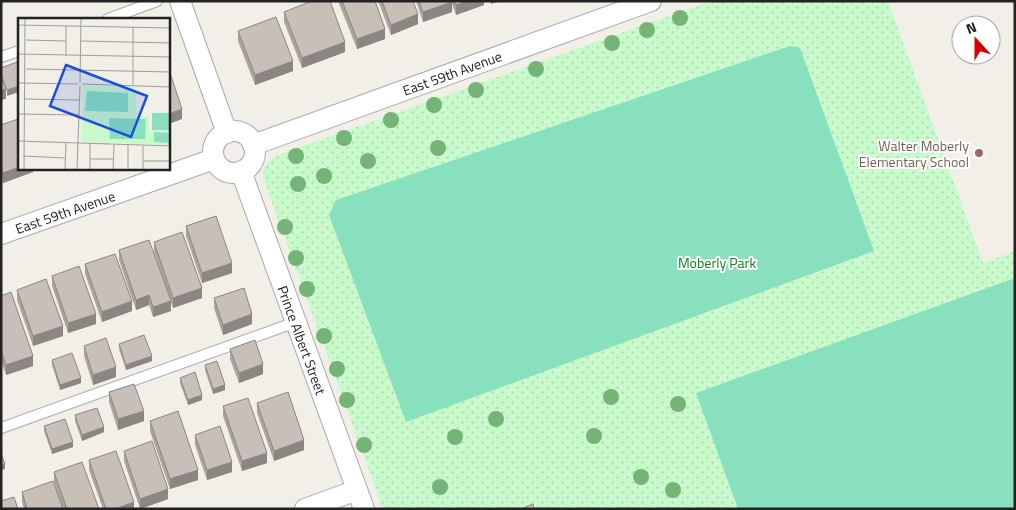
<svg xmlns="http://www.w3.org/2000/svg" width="1016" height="510" font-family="'Titillium Web',sans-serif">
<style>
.park{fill:url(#park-dots)}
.pitch{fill:#88e0be}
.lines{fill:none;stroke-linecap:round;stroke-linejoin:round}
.lane-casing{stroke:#a9a9a9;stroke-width:12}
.street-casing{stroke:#a9a9a9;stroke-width:22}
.lane{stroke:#fff;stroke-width:10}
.street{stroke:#fff;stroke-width:20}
.tree{fill:#74b475}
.wall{fill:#aba49e}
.shaded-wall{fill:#8b8681}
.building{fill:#c7bfb8;stroke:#8b8681}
.education-dot{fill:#8d6e63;stroke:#fff;stroke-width:2}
.labels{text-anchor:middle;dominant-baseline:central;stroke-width:4;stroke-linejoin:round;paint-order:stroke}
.street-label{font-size:14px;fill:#222;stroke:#fff}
.education-label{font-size:14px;fill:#785e54;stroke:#fff;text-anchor:end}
.park-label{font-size:14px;fill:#0c8416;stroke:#fff}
.inset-road{fill:none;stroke:#9f9d99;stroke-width:1}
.view{fill:#1d4ed8;fill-opacity:0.15;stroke:#1d4ed8;stroke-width:2.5}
.inset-edge{fill:none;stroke:#222;stroke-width:2.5}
</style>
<defs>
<pattern id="park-dots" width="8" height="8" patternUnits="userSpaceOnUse" patternTransform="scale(1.25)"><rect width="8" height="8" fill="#c8facc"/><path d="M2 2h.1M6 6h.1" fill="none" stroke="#acd6af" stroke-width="1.8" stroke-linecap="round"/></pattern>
</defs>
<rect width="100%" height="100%" fill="#f2efe9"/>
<path class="park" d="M711,1H888L983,263L1015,251V509H383L263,178C262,168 266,162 275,156Z"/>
<path class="pitch" d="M790,46L800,48L874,251L406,422L329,215L336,200Z
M1015,278V509H738L696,393Z"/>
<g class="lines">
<defs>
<path id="lane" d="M108,19L157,1
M1,57L19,51
M1,428L296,322"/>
<path id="street" d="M180,1L227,133
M213 152a21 21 0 1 1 42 0a21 21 0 1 1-42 0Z
M253,145L651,1
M241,171L364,509
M1,234L214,159
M305,509L357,490"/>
</defs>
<use href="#lane" class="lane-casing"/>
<use href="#street" class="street-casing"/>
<use href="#lane" class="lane"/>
<use href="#street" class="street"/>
</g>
<g class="tree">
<circle cx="680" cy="18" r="8"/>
<circle cx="647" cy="30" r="8"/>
<circle cx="612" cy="43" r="8"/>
<circle cx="536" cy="69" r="8"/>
<circle cx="476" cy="90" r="8"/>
<circle cx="434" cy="105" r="8"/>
<circle cx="391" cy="120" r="8"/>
<circle cx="344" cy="138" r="8"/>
<circle cx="438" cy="148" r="8"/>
<circle cx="296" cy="156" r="8"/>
<circle cx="368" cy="161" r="8"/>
<circle cx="324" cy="176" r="8"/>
<circle cx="298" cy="184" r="8"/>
<circle cx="285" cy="227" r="8"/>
<circle cx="296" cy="258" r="8"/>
<circle cx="307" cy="289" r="8"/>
<circle cx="324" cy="336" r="8"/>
<circle cx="337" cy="369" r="8"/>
<circle cx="611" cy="397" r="8"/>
<circle cx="347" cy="400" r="8"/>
<circle cx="678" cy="404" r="8"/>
<circle cx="496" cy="419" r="8"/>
<circle cx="594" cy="436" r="8"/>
<circle cx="455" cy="437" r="8"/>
<circle cx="364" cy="445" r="8"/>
<circle cx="641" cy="477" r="8"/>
<circle cx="440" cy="487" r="8"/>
<circle cx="673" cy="490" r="8"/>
</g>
<path class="wall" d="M338,1H375L385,39L357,49Z
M378,1H413L418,24L391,35Z
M416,1H484V5L456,15L452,4V12L423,22Z
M284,12L345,52L302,68L284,22Z
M238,31L293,71L255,85L238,41Z
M1,125L33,169V172L3,183L1,178Z
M186,226L232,273L202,283L186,236Z
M154,242L202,298L173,308L154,252Z
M119,250L171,311L153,317L149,305L136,310L119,260Z
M85,264L132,311L102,322L85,274Z
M52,276L96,324L68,333L52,286Z
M17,290L63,336L33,346L17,300Z
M1,296L33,366L6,375L1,361Z
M214,298L252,324L223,335L214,308Z
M119,344L152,361L126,370L119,349Z
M84,346L116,377L93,385L84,356Z
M230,349L263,374L239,383L230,359Z
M52,360L81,383L60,390L52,365Z
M205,365L225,390L213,394L205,370Z
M180,378L202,400L188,405L180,383Z
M109,392L144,421L118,430L109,402Z
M257,403L304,450L274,461L257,413Z
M223,406L267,463L242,471L223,416Z
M75,415L104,432L82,441L75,421Z
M150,421L198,480L170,489L150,431Z
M44,426L73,447L52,454L44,431Z
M195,435L232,472L207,480L195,445Z
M124,451L168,499L140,509L124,461Z
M89,460L134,509H103L89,470Z
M54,472L99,509H63L54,482Z
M22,492L63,509H24L22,502Z"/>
<path class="shaded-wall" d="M467,1H484V5L456,15V5Z
M491,1H500L491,4Z
M452,2V12L423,22V12Z
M418,14V24L391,35V25Z
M385,29V39L357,49V39Z
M345,42V52L302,68V58Z
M293,61V71L255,85V75Z
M19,86V92L7,96V90Z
M6,89V99L1,100V90Z
M182,109V119L169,124V114Z
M19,167V169H33V172L3,183V173Z
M232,263V273L202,283V273Z
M202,288V298L173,308V298Z
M149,295V305L136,310V300Z
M132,301V311L102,322V312Z
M171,301V311L153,317V307Z
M96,314V324L68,333V323Z
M252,314V324L223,335V325Z
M63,326V336L33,346V336Z
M33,356V366L6,375V365Z
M152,356V361L126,370V365Z
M263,364V374L239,383V373Z
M116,367V377L93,385V375Z
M81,378V383L60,390V385Z
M225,385V390L213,394V389Z
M202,395V400L188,405V400Z
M144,411V421L118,430V419Z
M104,427V432L82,441V435Z
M304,440V450L274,461V451Z
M73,442V447L52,454V449Z
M267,453V463L242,471V461Z
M232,462V472L207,480V470Z
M5,464V469L1,470V465Z
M198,470V480L170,489V479Z
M168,489V499L140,509V499Z
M134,502V509H115Z"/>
<path class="building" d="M312,1H330L345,42L302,58L284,12Z
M342,1H375L385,29L357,39Z
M382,1H413L418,14L391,25Z
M419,1H452V2L423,12Z
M455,1H467L456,5Z
M276,17L293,61L255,75L238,31Z
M17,62L19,66V86L7,90L1,74V68Z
M169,70L182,109L169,114Z
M1,77L6,89L1,90Z
M18,119L19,121V167L3,173L1,168V125Z
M216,216L232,263L202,273L186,226Z
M182,232L202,288L173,298L154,242Z
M149,240L171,301L153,307L149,295L136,300L119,250Z
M115,254L132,301L102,312L85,264Z
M79,266L96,314L68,323L52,276Z
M46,279L63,326L33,336L17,290Z
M244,288L252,314L223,325L214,298Z
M11,292L33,356L6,365L1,351V296Z
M144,335L152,356L126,365L119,344Z
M106,338L116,367L93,375L84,346Z
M255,340L263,364L239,373L230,349Z
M72,353L81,378L60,385L52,360Z
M217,361L225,385L213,389L205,365Z
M195,372L202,395L188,400L180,378Z
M134,384L144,411L118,419L109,392Z
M288,392L304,440L274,451L257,403Z
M248,398L267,453L242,461L223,406Z
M97,408L104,427L82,435L75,415Z
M178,411L198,470L170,479L150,421Z
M65,419L73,442L52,449L44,426Z
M220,426L232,462L207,470L195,435Z
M152,441L168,489L140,499L124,451Z
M116,451L134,502L115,509H106L89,460Z
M1,453L5,464L1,465Z
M82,462L99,509H67L54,472Z
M53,481L63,509H27L22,492Z
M14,497L18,509H1V501Z
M533,504L534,509H521Z"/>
<circle class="education-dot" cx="979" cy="153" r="5"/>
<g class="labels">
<g class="street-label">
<text transform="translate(452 73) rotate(-20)">East 59th Avenue</text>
<text transform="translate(65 212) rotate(-19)">East 59th Avenue</text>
<text transform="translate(302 340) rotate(70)">Prince Albert Street</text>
</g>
<g class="education-label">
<text x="969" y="145">Walter Moberly<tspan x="969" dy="16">Elementary School</tspan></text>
</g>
<g class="park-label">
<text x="717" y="262">Moberly Park</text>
</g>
</g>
<g transform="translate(18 18)">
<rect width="152" height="152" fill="#f2efe9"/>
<path d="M65,68L119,69L118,98H131V112L152,113V127L63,124Z" fill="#c8facc"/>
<path d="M69,73L110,75V94L67,93ZM134,95H152V112H134ZM91,100L128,101L127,121H92ZM136,114L152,115V125L136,124Z" fill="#88e0be"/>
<path class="inset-road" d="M0,7L153,10M8,22L48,23M63,23L153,25M0,36L153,39M48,38V8M8,51L153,54M0,65L60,66M62,65L63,0M64,66L153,69M115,67V9M6,81L62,82M0,96L61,97M0,123L153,128M5,138L47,140M72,141H96M125,143H153M6,152L7,0M47,152L48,125M59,152L62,68M72,152V126M95,152L96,127M110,152V127M125,152V128"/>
<path class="view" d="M48,47L129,78L113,119L32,88Z"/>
<rect width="152" height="152" class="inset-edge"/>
</g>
<rect width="1016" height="510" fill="none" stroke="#222222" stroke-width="5"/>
<g transform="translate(976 40) rotate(339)"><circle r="24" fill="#ffffff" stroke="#a7a7a7"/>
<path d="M0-4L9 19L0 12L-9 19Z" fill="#d40000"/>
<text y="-8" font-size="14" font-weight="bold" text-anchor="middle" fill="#222222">N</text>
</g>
</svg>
